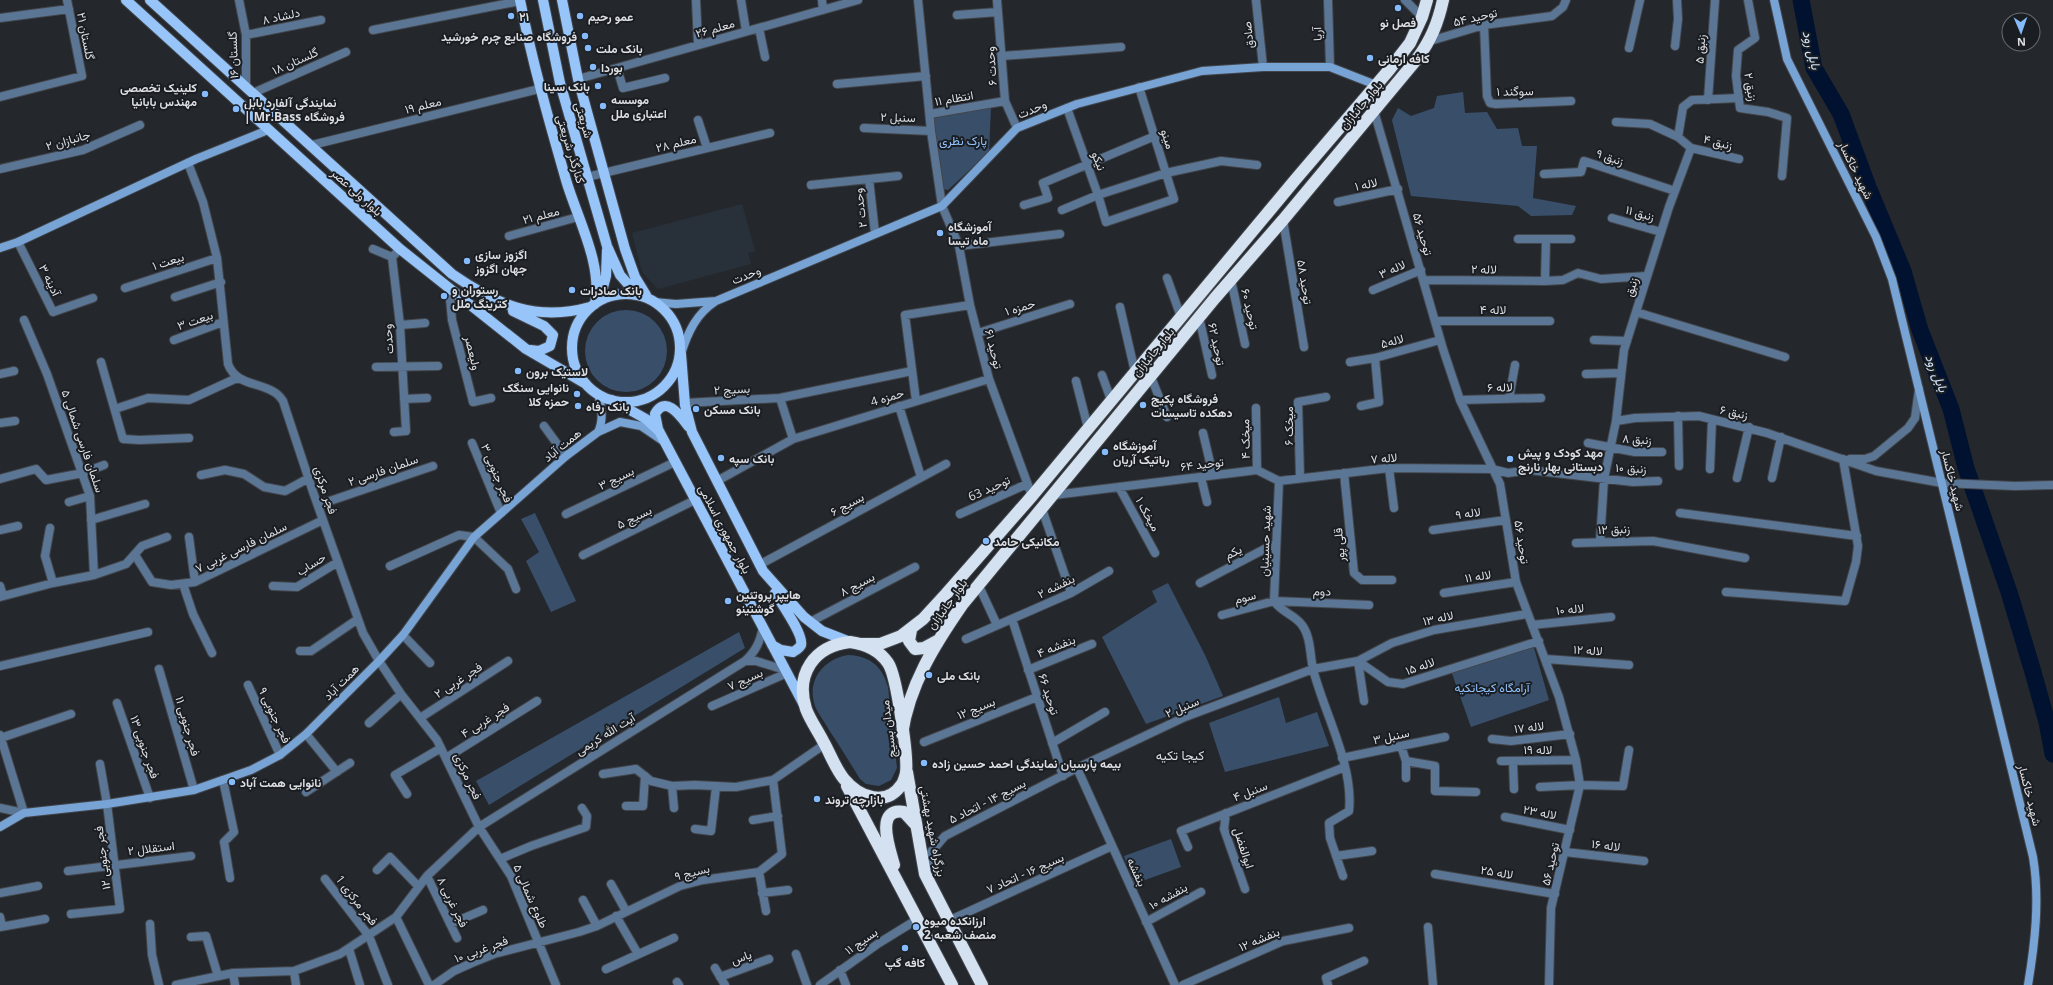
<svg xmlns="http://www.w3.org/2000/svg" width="2053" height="985" font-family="'Open Sans',Vazirmatn,sans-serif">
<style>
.built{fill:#28313a}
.green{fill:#394f69}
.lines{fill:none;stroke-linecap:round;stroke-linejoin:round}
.river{stroke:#001230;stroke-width:17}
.street-casing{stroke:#42454a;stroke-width:10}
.secondary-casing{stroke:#42454a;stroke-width:10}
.primary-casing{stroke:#42454a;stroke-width:12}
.highway-casing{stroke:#42454a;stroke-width:14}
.street{stroke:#5b7695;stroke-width:8}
.secondary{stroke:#78a3d5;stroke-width:8}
.primary{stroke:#98c5f9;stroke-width:10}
.highway{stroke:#d4e1f1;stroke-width:12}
.poi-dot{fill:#85bbfb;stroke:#1a1e23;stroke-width:1.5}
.labels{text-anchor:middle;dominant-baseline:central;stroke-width:4;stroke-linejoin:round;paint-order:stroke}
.street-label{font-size:12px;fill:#dddfe3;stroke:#1a1e23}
.poi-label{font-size:12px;font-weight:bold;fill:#dddfe3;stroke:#1a1e23;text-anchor:start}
.park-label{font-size:12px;fill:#92c4ff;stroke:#1a1e23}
.water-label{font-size:13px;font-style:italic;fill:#cfe4fc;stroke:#1a1e23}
.neighbourhood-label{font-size:13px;fill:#dddfe3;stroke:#1a1e23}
</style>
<rect width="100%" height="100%" fill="#24282d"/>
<path class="built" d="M742,204L755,251L748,253L751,264L658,289L642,272L632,233Z"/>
<path class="green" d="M1463,92L1465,113L1487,112L1497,129L1518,128L1522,146H1537L1533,198L1576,206L1572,215L1531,216L1518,206L1411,196L1392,120L1398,108L1411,116L1434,108L1437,96Z
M991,107L989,152L948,190L943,189L933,117Z
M585 351a41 41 0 1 1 82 0a41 41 0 1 1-82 0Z
M535,513L576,601L551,612L526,561L539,552L521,519Z
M1168,583L1205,655L1223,696L1146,724L1102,637L1157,602L1152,591Z
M739,632L745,648L489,805L476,781Z
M1532,641L1549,700L1471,727L1450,668Z
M848,655C870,656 882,666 888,687L897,768L891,780L879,786L866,784L860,779C850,763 840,746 829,730C825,722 818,714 815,706C806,680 824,659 848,655Z
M1279,697L1286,723L1317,712L1329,746L1225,772L1209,723Z
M1171,839L1181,867L1134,884L1124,856Z"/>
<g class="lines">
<path class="river" d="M1801,0L1814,68L1841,114L1868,187L1903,271L1920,330L1951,409L1966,468L2009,592L2033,672L2047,722L2053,754"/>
<defs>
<path id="street" d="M239,0L246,35V86
M696,0L698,45
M741,0L746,31
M822,0L823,10
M918,0L931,131L942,206L959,246L970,305L989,379L1032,496
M997,0L1005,101L1017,128
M1256,0L1263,67
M1328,0L1330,67
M1405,0L1422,17
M1748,0L1755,38L1738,50L1736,76L1740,108L1768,112L1787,118L1782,176
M957,15L998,12
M0,18L69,9
M1484,25L1487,96L1490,103L1496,104L1571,101
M759,28L765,57
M373,30L520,1
M246,35L321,20
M1430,41L1484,25L1552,16L1563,7L1566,0
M1675,46L1678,19L1677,0
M1629,48L1640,0
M1002,56L1121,47
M617,68L623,88L665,78
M578,79L858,0
M837,84L926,76
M253,93L346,52
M0,97L82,76L67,0
M1708,100L1715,0
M1067,108L1098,195L1106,222L1174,199L1139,87
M1374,111L1443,349L1460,400L1500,484L1516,582L1559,697L1576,760L1580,785L1551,908L1549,985
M930,114L1005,101
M698,120L707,148
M1616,122L1650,124L1678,137
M864,128L931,131
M312,145L539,89
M1691,148L1739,159
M188,163L203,202L217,258L228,364C236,385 258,382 274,392C278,394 281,398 283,401L313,492L363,633L379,661L401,694L437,740L479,827L511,876L556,985
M0,169L83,150L140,125
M1544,174L1581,172L1584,161L1675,191
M587,177L770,133
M869,179L875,233
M811,185L898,176
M1338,202L1398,189
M1024,205L1048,198L1043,183L1155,136
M1062,210L1098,195L1166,173L1221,161L1257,165
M1612,218L1661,232
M1283,220L1304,347
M509,236L578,217
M1518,239H1571
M18,242L53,312L93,298
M959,246L1060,234
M373,249L392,257
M1167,278L1181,317
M1231,280L1245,344
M1424,280L1545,281L1563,280L1578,273L1601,279L1647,276
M1545,281L1546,239
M125,288L217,258
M1373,290L1421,270
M454,294L450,299L452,320L473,402L491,398
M175,297L221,282
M1120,307L1135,372
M1636,312L1785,357
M1199,317L1212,375
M24,320L47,374L90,496L94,575
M1435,321H1550
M400,325L425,323
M978,333L1070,304
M174,340L223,322
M1594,340L1627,341
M101,362L123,439L140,440L189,438
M1350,362L1375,358L1440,340
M376,367L438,366
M0,374L14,371
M1586,374L1621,373
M1102,375L1111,400
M1151,377L1167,417
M1076,381L1088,428
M780,398L793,439
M404,399L427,398
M1509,399L1515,365
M1460,400L1541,398
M916,401L905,315L970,305
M685,403L780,398L912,371
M899,406L921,477
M1361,406L1379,402L1375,358
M1256,408L1257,470
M115,409L148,398L189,400L237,378
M1678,416L1679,466
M1616,421L1635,418L1699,416L1767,433L1876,471L1942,483L2015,486L2053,485
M0,423L15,421
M544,426L566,456
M394,432L406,431L400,325L392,257L400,249
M1203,433L1213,475
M472,443L501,513
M1588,443L1635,452H1662
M1850,459H1865L1874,456L1908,428L1915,418L1919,389
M1389,468L1394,508
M1710,469L1712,420
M1344,473L1354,573L1362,580H1392
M201,475L225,470L244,474L264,487L285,491L309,478
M1201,477L1207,502
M1300,478L1298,402L1326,397
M1737,478L1749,427
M1772,478L1781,437
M0,479L36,469L46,480L83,473L104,465
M717,481L793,439L989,379
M1279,481L1389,468L1492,469L1508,473L1530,470L1633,482L1658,481
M1119,487L1155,553
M1054,495L1257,470L1279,481
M69,502L90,496
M318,505L433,466
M1042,509L1071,593
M1680,513L1857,536
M566,514L675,462
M960,514L1027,484
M91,520L145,504
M50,528L45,556L53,583
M0,530L18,526
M1433,530L1506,520
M189,537L195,582
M1600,542L1604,479L1616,421L1624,350L1669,207L1691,148L1678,137L1683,107L1692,100L1739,98
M1576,543L1653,541L1745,558
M135,555L152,582L171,585L195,582L323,520
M583,555L695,500
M759,565L946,464
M390,566L459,535L474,537L508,569L516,589
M1200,583L1276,543
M183,584L193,614L212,653
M978,584L997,625
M0,586L3,596
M273,586L297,587L338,562
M1726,592L1845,601L1856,562L1858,546L1843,459
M1444,593L1516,582
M0,597L53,583L94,575L126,564L142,546L167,537
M1274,601C1281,612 1295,615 1302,625C1311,637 1310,656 1313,669C1324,713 1354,765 1349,811L1329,823L1330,838L1343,876
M1274,601L1279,481
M1222,615L1274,601L1369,605
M1012,619L1063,776
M810,622L915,567
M1532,625L1611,617
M403,635L430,663
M966,639L1071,593L1109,571
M300,651H311L358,619
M1546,659L1629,665
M745,661H756L785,670
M0,666L148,632
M159,669L194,790
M1028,670L1092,644
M248,685L280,755
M1364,701L1358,661L1392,643L1434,630L1527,614
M117,703L150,798
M712,706L787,673
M420,718L508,661
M369,723L401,694
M306,734L337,772
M0,735L24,813L0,808
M1,738L71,714
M1492,739L1511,741L1570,734
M924,742L1037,697
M1052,743L1105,712
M1401,746L1406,761V778
M446,758L537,701
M1342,758L1445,737
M1406,761L1435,766V791L1476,792
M1501,761L1576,760
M1513,761L1514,789
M1077,768L1175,985
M603,774L636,769L651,781L672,786L695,785L736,787L773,780L825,744
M223,780L234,832L224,842L230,878
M672,786L674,808
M1540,787L1580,785L1623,786L1629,750
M306,792L350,763
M407,794L395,775L441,748
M626,806H643L645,776
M1226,813L1224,829L1245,889
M1505,817L1570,830
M753,820L778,816
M695,829L711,831L716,787
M1188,847L1181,831L1345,767
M1565,852L1644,861
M1336,856L1372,851
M500,859L531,846L586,827L587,816L582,808
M377,870L390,857L418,886
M68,871L191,856
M928,871L931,852L945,836L1077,768L1185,717L1313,669L1358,661L1388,682L1403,684L1539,641
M759,872L766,911
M1435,874L1555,894
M427,876L457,938
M325,879L369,936L388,985
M611,884L626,911
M0,893L38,886
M762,893L788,890
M583,900L597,926
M71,914L120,909L107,804L100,764
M616,916L638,954
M0,917L2,926
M396,917L429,985
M948,921L1112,846
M1146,922L1201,892
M150,924L152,955L159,985
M450,924L483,910
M0,927L45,919
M1428,927L1433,985
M191,937L206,936L218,976
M349,949L360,985
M796,954L807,985
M715,968L725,985
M606,969L674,938
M840,970L846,985
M294,971L296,985
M233,973L235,985
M720,977L769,959
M677,982L679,985
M176,985L233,973L294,971L340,954L396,917L427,876L479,827L745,661C756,651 760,642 763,627
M434,985L454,971L474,962L494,954L579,932L597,926L680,886L703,880L759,872L782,854L773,780
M820,985L879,943L918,919
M1183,985L1283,941L1349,928
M1328,985L1326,978L1364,961"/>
<path id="secondary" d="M1774,0L1787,59L1876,237L1892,279L2033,857C2040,899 2035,943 2028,985
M0,248L18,242L196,159L268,130
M716,301L942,206L1017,128L1077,104L1202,71L1263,67H1330L1376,85
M654,302L676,304L716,301C696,314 688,332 681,354
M598,432C604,420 602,407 598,394
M0,827L24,813L107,804L194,790L251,770L280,755L306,734L379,661L403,635L474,537L566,456L598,432L620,422L641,426L663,441"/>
<path id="primary" d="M126,0L400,249L526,349L586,384
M150,0L452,274C497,305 536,322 590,307
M520,0C532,61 549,121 566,180C577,218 603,264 595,304
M543,0L560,83L607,246L620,275L627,283L642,295
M562,0L578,79L625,249L635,277L646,295
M572 348a54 54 0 1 1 108 0a54 54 0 1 1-108 0Z
M601,295L606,276L607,250
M513,311L544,326L553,335L550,346L539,351L530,350
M681,354L685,405L692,432L763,571L804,617L822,631L850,642
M612,400L646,419L659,431L804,705
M658,429L655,414C666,394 681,417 689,427
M772,645L781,650L793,652C796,650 799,649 801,645C804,635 781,603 775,593"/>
<path id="highway" d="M911,630L909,641L915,649L924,648L937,641
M850,642C866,644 879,650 888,663C897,676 908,757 906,773C905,777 904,781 902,784C886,808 859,797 844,779C835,768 830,753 823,741C818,731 810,720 806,709C795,674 814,646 850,642Z
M862,644H880L901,636L923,619L946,594L1032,496L1295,180L1389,70L1410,43L1422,17L1427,0
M902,734C909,685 935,644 962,605L1215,298L1283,220L1417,59C1431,40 1438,23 1443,0
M907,772L925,874L982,985
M847,786L952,985
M894,865C890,850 874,807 904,812L915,824"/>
</defs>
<use href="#street" class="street-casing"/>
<use href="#secondary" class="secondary-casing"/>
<use href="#primary" class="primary-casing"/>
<use href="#highway" class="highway-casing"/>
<use href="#street" class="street"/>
<use href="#secondary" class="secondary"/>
<use href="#primary" class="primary"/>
<use href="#highway" class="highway"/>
</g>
<g class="poi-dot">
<circle cx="1398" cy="8" r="4"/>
<circle cx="511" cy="16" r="4"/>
<circle cx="580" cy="16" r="4"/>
<circle cx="585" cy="36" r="4"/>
<circle cx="588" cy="48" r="4"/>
<circle cx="1370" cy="58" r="4"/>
<circle cx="593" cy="67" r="4"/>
<circle cx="598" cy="86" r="4"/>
<circle cx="205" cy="94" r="4"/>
<circle cx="603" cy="106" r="4"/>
<circle cx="236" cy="109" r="4"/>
<circle cx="940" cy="233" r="4"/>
<circle cx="467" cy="261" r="4"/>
<circle cx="572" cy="290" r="4"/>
<circle cx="444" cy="296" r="4"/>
<circle cx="518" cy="371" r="4"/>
<circle cx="577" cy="394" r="4"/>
<circle cx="1143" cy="405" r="4"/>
<circle cx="578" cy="406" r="4"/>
<circle cx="696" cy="409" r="4"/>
<circle cx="1105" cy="452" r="4"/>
<circle cx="721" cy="458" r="4"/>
<circle cx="1510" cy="459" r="4"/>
<circle cx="986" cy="541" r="4"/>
<circle cx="728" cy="601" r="4"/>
<circle cx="929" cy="675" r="4"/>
<circle cx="924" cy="763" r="4"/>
<circle cx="232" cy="782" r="4"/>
<circle cx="817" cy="799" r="4"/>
<circle cx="916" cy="927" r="4"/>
<circle cx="905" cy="948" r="4"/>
</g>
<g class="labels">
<g class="street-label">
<text transform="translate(281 16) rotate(-12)">دلشاد ۸</text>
<text transform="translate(1475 17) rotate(-13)">توحید ۵۴</text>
<text transform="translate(715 28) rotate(-16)">معلم ۲۶</text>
<text transform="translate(1317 34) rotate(-92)">آریا</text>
<text transform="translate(1248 35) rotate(-96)">صادق</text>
<text transform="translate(86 36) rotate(79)">گلستان ۲۱</text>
<text transform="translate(1700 49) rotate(-86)">زنبق ۵</text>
<text transform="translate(233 55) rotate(-92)">گلستان ۱۶</text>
<text transform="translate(295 61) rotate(-24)">گلستان ۱۸</text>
<text transform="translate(991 66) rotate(-94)">وحدت ۶</text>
<text transform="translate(1751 87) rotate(81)">زنبق ۲</text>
<text transform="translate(1515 91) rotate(-1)">سوگند ۱</text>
<text transform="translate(954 98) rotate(-10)">انتظام ۱۱</text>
<text transform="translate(423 105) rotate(-14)">معلم ۱۹</text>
<text transform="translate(1361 105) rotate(-50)">بلوار جانبازان</text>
<text transform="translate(1032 109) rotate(-23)">وحدت</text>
<text transform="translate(898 117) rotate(2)">سنبل ۲</text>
<text transform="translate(584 120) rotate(74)">شریعتی</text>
<text transform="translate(1168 139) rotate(73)">مینو</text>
<text transform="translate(68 140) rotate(-16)">جانبازان ۲</text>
<text transform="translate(1718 142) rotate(14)">زنبق ۴</text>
<text transform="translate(676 143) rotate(-14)">معلم ۲۸</text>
<text transform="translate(571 149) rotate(73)">کنارگذر شریعتی</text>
<text transform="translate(1610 157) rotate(19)">زنبق ۹</text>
<text transform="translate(1099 161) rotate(70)">نیکو</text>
<text transform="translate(1856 170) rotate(64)">شهید خاکسار</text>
<text transform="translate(1366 184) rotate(-12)">لاله ۱</text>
<text transform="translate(357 192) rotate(42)">بلوار ولی عصر</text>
<text transform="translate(860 208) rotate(-97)">وحدت ۲</text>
<text transform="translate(1640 213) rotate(16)">زنبق ۱۱</text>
<text transform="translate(541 215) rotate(-15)">معلم ۲۱</text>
<text transform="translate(1423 234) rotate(74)">توحید ۵۶</text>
<text transform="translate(168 261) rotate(-18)">بیعت ۱</text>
<text transform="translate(1392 269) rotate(-24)">لاله ۳</text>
<text transform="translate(1484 269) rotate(1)">لاله ۲</text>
<text transform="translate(746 275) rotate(-22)">وحدت</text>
<text transform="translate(50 280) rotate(64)">آدینه ۳</text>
<text transform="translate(1305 282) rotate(81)">توحید ۵۸</text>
<text transform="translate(1631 287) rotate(-73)">زنبق</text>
<text transform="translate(1020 307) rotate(-17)">حمزه ۱</text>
<text transform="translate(1250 309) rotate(77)">توحید ۶۰</text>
<text x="1493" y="309">لاله ۴</text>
<text transform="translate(195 320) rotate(-19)">بیعت ۳</text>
<text transform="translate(388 339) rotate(-94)">وحدت</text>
<text transform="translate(1392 341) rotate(-16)">لاله۵</text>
<text transform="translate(1217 344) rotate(78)">توحید ۶۲</text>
<text transform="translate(994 349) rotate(76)">توحید ۶۱</text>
<text transform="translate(1153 352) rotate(-51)">بلوار جانبازان</text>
<text transform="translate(473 353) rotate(76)">ولیعصر</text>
<text transform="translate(1500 387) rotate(-1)">لاله ۶</text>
<text transform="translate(732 389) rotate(-3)">بسیج ۲</text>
<text transform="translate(887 397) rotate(-17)">حمزه 4</text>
<text transform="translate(1734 412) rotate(12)">زنبق ۶</text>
<text transform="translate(1288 426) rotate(-90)">میخک ۶</text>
<text transform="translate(1245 439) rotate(-91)">میخک ۴</text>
<text transform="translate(1637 439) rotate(4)">زنبق ۸</text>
<text transform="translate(83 441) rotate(71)">سلمان فارسی شمالی ۵</text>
<text transform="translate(562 445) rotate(-39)">همت آباد</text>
<text transform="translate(1384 458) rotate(-4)">لاله ۷</text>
<text transform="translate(1202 464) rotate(-7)">توحید ۶۴</text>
<text transform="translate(1631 468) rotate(2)">زنبق ۱۰</text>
<text transform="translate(383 470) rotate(-19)">سلمان فارسی ۲</text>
<text transform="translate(497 473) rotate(67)">فجر جنوبی ۳</text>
<text transform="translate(616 478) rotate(-26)">بسیج ۳</text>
<text transform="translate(1953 480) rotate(76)">شهید خاکسار</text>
<text transform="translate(989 488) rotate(-24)">توحید 63</text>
<text transform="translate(326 490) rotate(72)">فجر مرکزی</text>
<text transform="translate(847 504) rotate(-28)">بسیج ۶</text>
<text transform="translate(1468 513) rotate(-8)">لاله ۹</text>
<text transform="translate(1148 514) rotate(61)">میخک ۱</text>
<text transform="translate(634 517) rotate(-26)">بسیج ۵</text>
<text transform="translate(725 529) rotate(62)">بلوار جمهوری اسلامی</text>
<text transform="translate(1614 529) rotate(-2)">زنبق ۱۲</text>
<text transform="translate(1265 541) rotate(-88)">شهید حسینیان</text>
<text transform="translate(1522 542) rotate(81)">توحید ۵۶</text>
<text transform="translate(1339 545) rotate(-95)">قلی پور</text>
<text transform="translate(241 547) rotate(-26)">سلمان فارسی غربی ۷</text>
<text transform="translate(1233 552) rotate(-27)">یکم</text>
<text transform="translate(311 564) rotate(-32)">حساب</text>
<text transform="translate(1478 576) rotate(-9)">لاله ۱۱</text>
<text transform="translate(857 584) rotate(-28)">بسیج ۸</text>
<text transform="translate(1056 586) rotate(-26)">بنفشه ۲</text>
<text transform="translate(1322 591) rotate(2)">دوم</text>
<text transform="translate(1245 597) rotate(-14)">سوم</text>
<text transform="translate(947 604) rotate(-54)">بلوار جانبازان</text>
<text transform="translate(1570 609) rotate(-6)">لاله ۱۰</text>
<text transform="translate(1438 618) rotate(-12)">لاله ۱۳</text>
<text transform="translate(1056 646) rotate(-22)">بنفشه ۴</text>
<text transform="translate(1588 650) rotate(4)">لاله ۱۲</text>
<text transform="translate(1420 666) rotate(-19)">لاله ۱۵</text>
<text transform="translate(745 679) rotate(-24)">بسیج ۷</text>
<text transform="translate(458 680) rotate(-33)">فجر غربی ۲</text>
<text transform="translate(341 682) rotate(-45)">همت آباد</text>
<text transform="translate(1049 694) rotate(72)">توحید ۶۶</text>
<text transform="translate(1182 707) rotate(-23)">سنبل ۲</text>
<text transform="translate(976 708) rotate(-22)">بسیج ۱۲</text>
<text transform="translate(275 715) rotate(65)">فجر جنوبی ۹</text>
<text transform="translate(485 720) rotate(-32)">فجر غربی ۴</text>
<text transform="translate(188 726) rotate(74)">فجر جنوبی ۱۱</text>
<text transform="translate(1529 727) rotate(-6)">لاله ۱۷</text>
<text transform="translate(888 729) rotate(-97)">میدان بسیج</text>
<text transform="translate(605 734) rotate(-32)">آیت الله کریمی</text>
<text transform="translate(1391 736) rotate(-12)">سنبل ۳</text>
<text transform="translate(145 747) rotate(71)">فجر جنوبی ۱۳</text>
<text x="1538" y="749">لاله ۱۹</text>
<text transform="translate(468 776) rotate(65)">فجر مرکزی</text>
<text transform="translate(1250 791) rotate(-21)">سنبل ۴</text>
<text transform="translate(2030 795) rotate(76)">شهید خاکسار</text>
<text transform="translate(987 801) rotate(-27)">بسیج ۱۴ - اتحاد ۵</text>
<text transform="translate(1540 812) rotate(11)">لاله ۲۳</text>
<text transform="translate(933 831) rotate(79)">بزرگراه شهید بهشتی</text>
<text transform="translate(1606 845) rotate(7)">لاله ۱۶</text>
<text transform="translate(151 848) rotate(-7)">استقلال ۲</text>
<text transform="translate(1244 848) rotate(72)">ابوالفضل</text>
<text transform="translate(102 858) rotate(-97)">فجر جنوبی ۱۲</text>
<text transform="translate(1550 864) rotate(-77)">توحید ۵۶</text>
<text transform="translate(692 872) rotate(-14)">بسیج ۹</text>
<text transform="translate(1137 872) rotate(66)">بنفشه</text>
<text transform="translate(1497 872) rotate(9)">لاله ۲۵</text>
<text transform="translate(1025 873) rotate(-24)">بسیج ۱۶ - اتحاد ۷</text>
<text transform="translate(531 896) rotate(66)">طلوع شمالی ۵</text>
<text transform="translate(1168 896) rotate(-29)">بنفشه ۱۰</text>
<text transform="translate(357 900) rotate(52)">فجر مرکزی 1</text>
<text transform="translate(453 902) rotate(64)">فجر غربی ۸</text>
<text transform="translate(1259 939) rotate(-23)">بنفشه ۱۲</text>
<text transform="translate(861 941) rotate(-35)">بسیج ۱۱</text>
<text transform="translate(481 949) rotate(-20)">فجر غربی ۱۰</text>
<text transform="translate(741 957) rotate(-20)">یاس</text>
</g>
<g class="poi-label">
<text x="519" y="16">۲۱</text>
<text x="588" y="16">عمو رحیم</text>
<text x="1398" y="22" text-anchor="middle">فصل نو</text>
<text x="577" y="36" text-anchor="end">فروشگاه صنایع چرم خورشید</text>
<text x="596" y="48">بانک ملت</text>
<text x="1378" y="58">کافه ارمانی</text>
<text x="601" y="67">بوردا</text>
<text x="590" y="86" text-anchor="end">بانک سینا</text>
<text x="197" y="87" text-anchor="end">کلینیک تخصصی<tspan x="197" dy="14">مهندس بابانیا</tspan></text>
<text x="611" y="99">موسسه<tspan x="611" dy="14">اعتباری ملل</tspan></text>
<text x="244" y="102">نمایندگی آلفارد بابل<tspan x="244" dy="14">| Mr.Bass فروشگاه</tspan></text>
<text x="948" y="226">آموزشگاه<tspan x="948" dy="14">ماه تیسا</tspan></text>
<text x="475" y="254">اگزوز سازی<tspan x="475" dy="14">جهان اگزوز</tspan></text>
<text x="452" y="289">رستوران و<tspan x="452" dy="14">کترینگ ملل</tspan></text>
<text x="580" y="290">بانک صادرات</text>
<text x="526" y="371">لاستیک برون</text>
<text x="569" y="387" text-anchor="end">نانوایی سنگک<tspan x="569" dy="14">حمزه کلا</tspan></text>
<text x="1151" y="398">فروشگاه پکیج<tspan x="1151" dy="14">دهکده تاسیسات</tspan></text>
<text x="586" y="406">بانک رفاه</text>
<text x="704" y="409">بانک مسکن</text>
<text x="1113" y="445">آموزشگاه<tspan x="1113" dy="14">رباتیک آریان</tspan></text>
<text x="1518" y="452">مهد کودک و پیش<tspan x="1518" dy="14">دبستانی بهار نارنج</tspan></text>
<text x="729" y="458">بانک سپه</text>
<text x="994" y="541">مکانیکی حامد</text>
<text x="736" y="594">هایپر پروتئین<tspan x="736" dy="14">گوشتینو</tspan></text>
<text x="937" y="675">بانک ملی</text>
<text x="932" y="763">بیمه پارسیان نمایندگی احمد حسین زاده</text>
<text x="240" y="782">نانوایی همت آباد</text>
<text x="825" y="799">بازارچه تروند</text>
<text x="924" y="920">ارزانکده میوه<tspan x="924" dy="14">منصف شعبه 2</tspan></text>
<text x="905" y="962" text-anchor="middle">کافه گپ</text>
</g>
<g class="park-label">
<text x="963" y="140">پارک نظری</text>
<text x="1492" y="687">آرامگاه کیجاتکیه</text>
</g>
<g class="water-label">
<text transform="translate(1812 50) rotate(76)">بابل رود</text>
<text transform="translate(1937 373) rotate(68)">بابل رود</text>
</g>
<g class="neighbourhood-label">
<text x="1180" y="755">کیجا تکیه</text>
</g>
</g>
<g transform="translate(2021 32) rotate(178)"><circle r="19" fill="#1a1e23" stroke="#686b70"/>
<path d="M0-3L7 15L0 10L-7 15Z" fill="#85bbfb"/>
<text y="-6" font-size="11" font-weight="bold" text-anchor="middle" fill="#dddfe3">N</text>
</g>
</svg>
